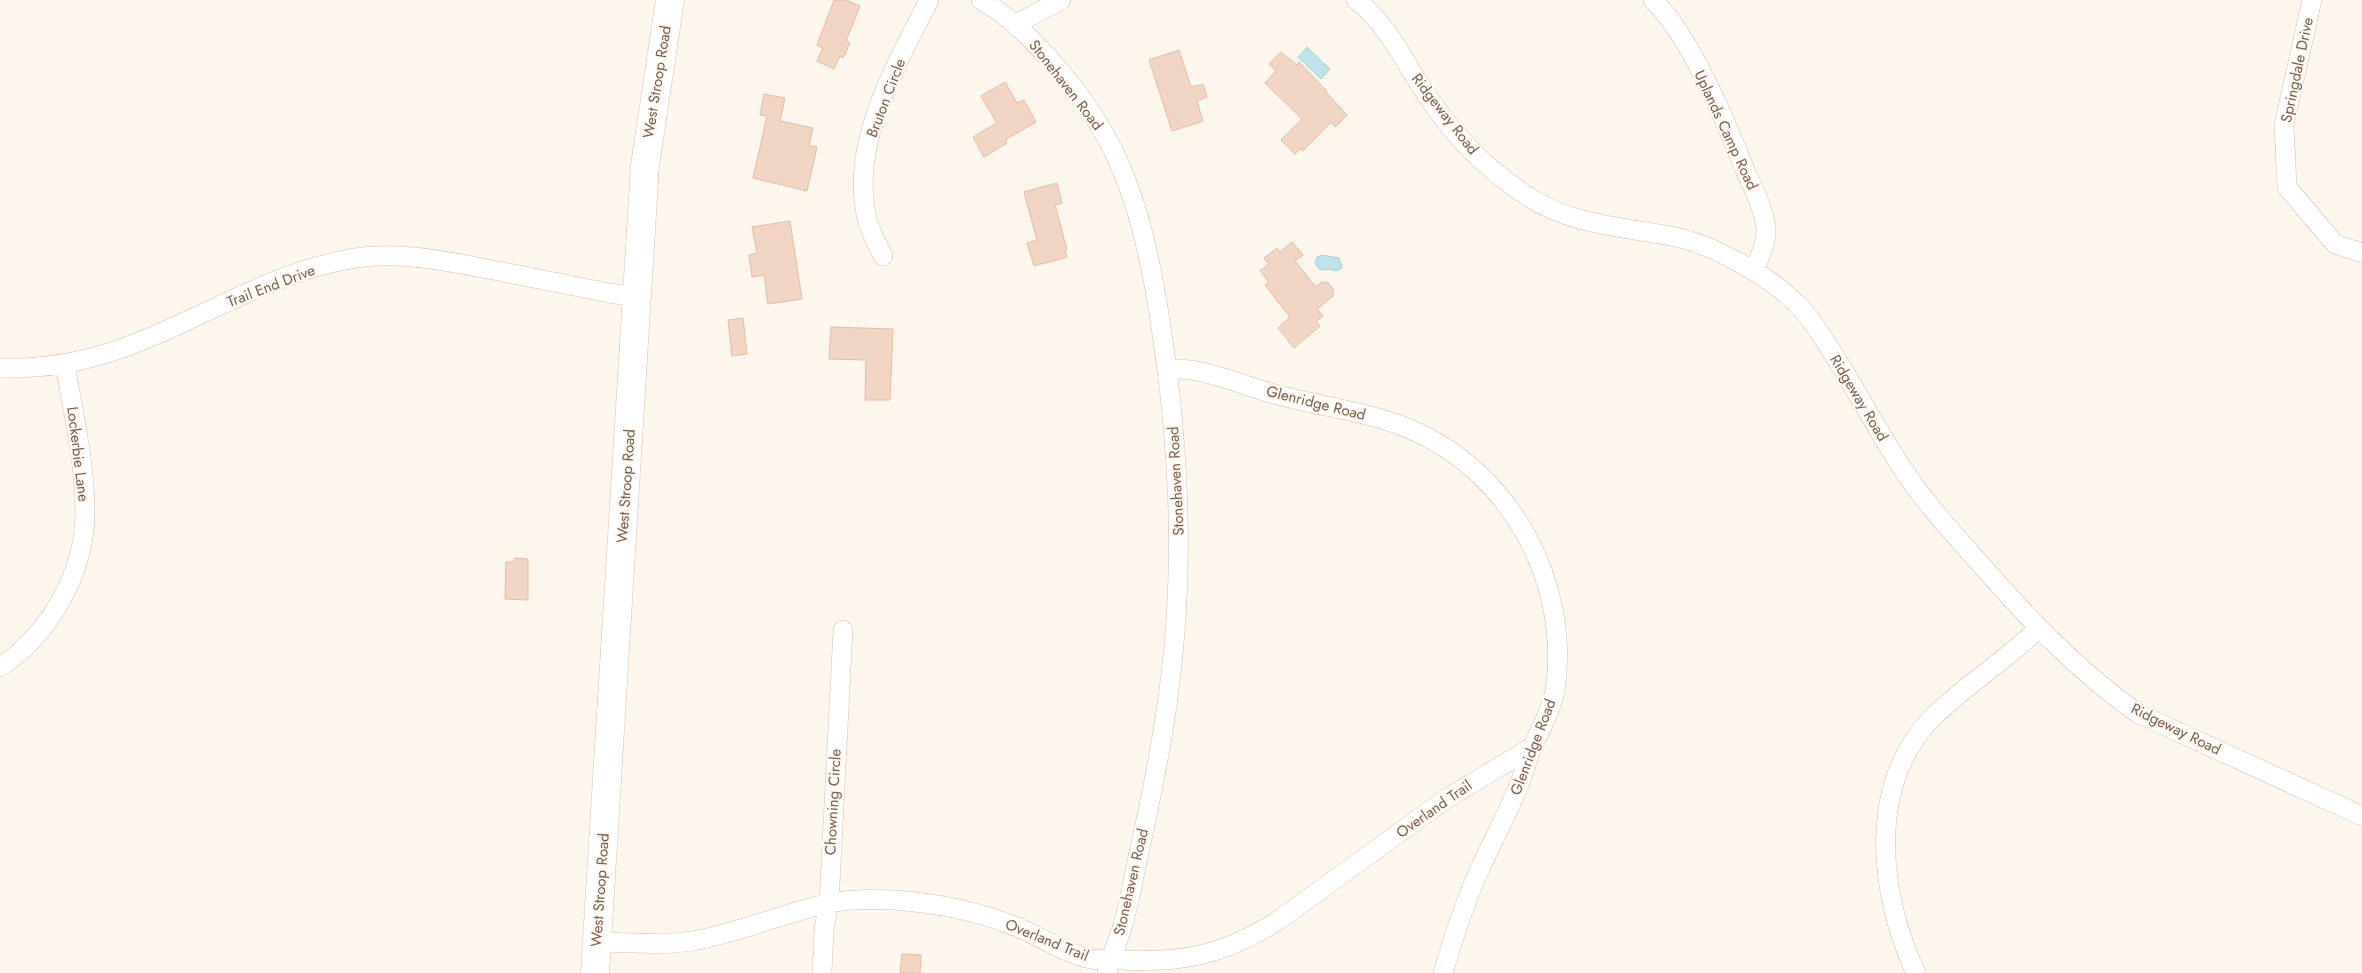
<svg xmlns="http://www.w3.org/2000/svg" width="2362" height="973" font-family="Jost,sans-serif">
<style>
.water{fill:#bfe3e8;stroke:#a5d3da}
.building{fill:#f3d5c3;stroke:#e6bba3}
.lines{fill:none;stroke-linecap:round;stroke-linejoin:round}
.minor-casing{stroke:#d1beb0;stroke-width:20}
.secondary-casing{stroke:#d6c0b0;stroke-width:29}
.minor{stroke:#fff;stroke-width:19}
.secondary{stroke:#fff;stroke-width:28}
.labels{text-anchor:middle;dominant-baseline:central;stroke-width:4.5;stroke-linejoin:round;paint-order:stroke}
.street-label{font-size:15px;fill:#7a5c4d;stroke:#fffaf3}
</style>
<rect width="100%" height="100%" fill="#fdf6ec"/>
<path class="water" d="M1307,47L1330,69L1321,79L1298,57Z
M1322,255L1339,258L1342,268L1336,271L1329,269L1320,270L1315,263L1317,257Z"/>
<path class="building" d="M834,0H846L860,6L846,41L850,43L843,58L840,56L834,69L817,61L823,48L817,45Z
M1179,50L1191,87L1203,84L1207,97L1197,101L1203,121L1172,131L1149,60Z
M1281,52L1297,65L1299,62L1327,91L1326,92L1347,115L1335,127L1331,122L1303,151L1301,148L1295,154L1281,140L1302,119L1265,83L1276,71L1269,64Z
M1005,82L1017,103L1024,100L1036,122L1005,140L1007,143L984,157L973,137L997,123L981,96Z
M764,94L785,98L780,121L813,128L809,146L817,147L807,191L753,178L767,116L760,115Z
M1057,183L1062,203L1055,205L1067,250H1065L1067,257L1034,266L1027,243L1037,240L1024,192Z
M790,221L802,299L768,304L764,275L752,277L749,255L757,253L752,227Z
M1292,242L1303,255L1295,261L1316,287L1322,282L1328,283L1333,289V296L1317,309L1323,316L1316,321L1320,326L1294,348L1278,328L1290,317L1265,285L1269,282L1260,271L1269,264L1264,258L1277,248L1280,252Z
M743,318L747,354L732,356L728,320Z
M831,327L893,329L890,400H865L866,360L829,359Z
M515,558L528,559V600L505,599L506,562H514Z
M902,954L921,955L920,973H900Z"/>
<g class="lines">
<defs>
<path id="minor" d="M981,0C1035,31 1099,112 1122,170C1143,220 1153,274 1161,327C1179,445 1185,564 1170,682C1163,741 1151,799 1138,857C1133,881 1129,905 1122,928C1117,943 1111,958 1107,973
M1356,0C1388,24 1406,65 1428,97C1455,137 1488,171 1529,197C1571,225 1623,227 1671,236C1712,244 1766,274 1796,303C1809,315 1819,332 1829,347C1854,386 1875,426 1900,465C1922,499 1949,529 1976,559C2025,615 2078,672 2139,714L2362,816
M1653,0C1691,37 1725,120 1745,170C1753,188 1763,207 1766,227C1767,242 1760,258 1753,271
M2312,0L2284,125L2287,187L2335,244L2362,253
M1016,24L1061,0
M883,256C877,243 868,229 866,214C851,140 897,64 929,0
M0,368C37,369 73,364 108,353C192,326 267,272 355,258C403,251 451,262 498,271C535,278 572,286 609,293L638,297
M1167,369C1208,367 1244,387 1282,396C1324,407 1370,412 1410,429C1511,472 1571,583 1555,691C1551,712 1540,729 1532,748C1527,760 1524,773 1519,785C1507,815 1491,844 1478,873C1464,905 1453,939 1443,973
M0,667C50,634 85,572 85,512C85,462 73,412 65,364
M597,942C628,942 661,946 692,941C739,933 783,913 830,903C850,899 873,899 894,900C934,903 974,910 1012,925C1037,934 1065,954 1091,959C1101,960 1112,959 1122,960C1184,963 1222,955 1276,922L1446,799L1532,747
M822,973L824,929L829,903L843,630
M1916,973C1879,894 1866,784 1934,716C1967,684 2006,660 2039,628"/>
<path id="secondary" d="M595,973L645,165L670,0"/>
</defs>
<use href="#minor" class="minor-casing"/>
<use href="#secondary" class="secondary-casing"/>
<use href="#minor" class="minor"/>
<use href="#secondary" class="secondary"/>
</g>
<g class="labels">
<g class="street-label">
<text transform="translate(2297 70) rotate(-78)">Springdale Drive</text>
<text transform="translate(657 82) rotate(-81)">West Stroop Road</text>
<text transform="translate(1066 85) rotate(52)">Stonehaven Road</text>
<text transform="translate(886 98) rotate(-69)">Bruton Circle</text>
<text transform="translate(1445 114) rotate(52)">Ridgeway Road</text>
<text transform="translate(1726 130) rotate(65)">Uplands Camp Road</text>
<text transform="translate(271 286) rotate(-21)">Trail End Drive</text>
<text transform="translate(1859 398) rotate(59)">Ridgeway Road</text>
<text transform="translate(1316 403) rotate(14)">Glenridge Road</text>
<text transform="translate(78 454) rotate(83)">Lockerbie Lane</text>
<text transform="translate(1176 481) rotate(-93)">Stonehaven Road</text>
<text transform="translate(626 486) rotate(-86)">West Stroop Road</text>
<text transform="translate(2176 729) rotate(26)">Ridgeway Road</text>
<text transform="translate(1533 747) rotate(-69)">Glenridge Road</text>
<text transform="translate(833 802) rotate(-87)">Chowning Circle</text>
<text transform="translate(1434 809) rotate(-35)">Overland Trail</text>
<text transform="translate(1131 882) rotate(-77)">Stonehaven Road</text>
<text transform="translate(600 890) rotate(-86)">West Stroop Road</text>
<text transform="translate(1047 940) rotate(22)">Overland Trail</text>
</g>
</g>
</svg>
